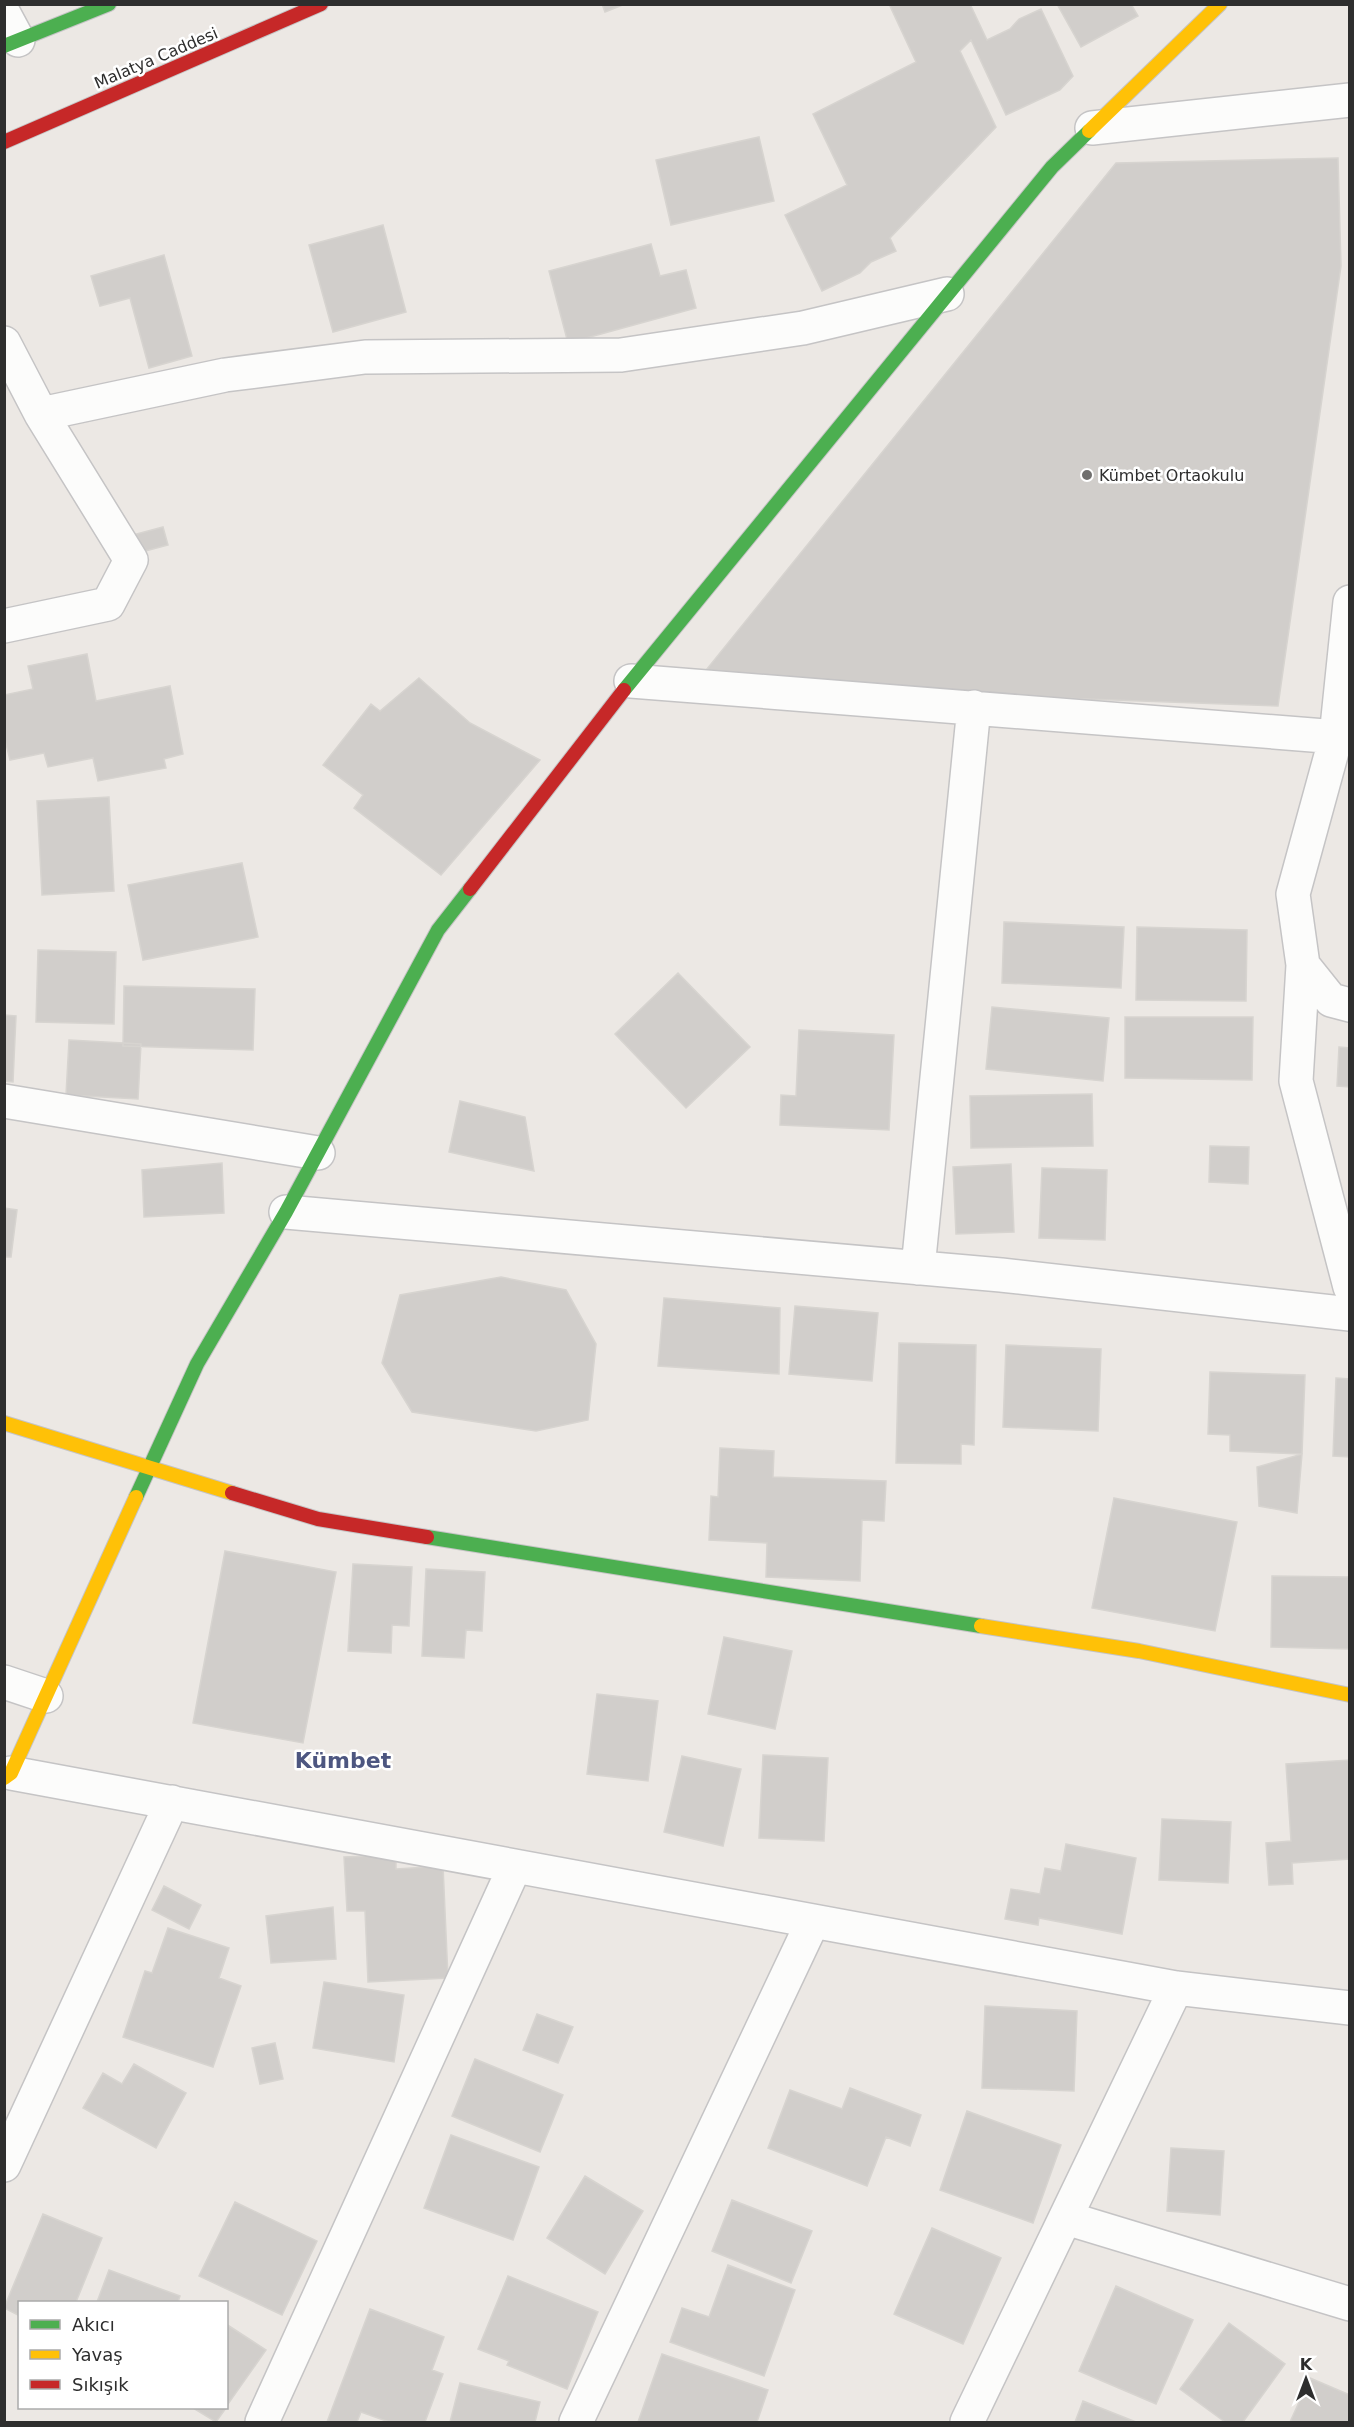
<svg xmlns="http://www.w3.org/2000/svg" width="1354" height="2427" font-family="'DejaVu Sans',sans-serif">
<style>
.building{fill:#d1cecb;stroke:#d7d4d0;stroke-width:1.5}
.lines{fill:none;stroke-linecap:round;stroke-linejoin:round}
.street-casing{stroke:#c5c4c5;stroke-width:36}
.fast-casing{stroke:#c5c4c5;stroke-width:16}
.slow-casing{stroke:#c5c4c5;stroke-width:16}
.jam-casing{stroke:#c5c4c5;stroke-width:16}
.street{stroke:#fcfcfb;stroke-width:33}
.fast{stroke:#4caf50;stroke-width:14}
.slow{stroke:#ffc107;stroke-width:14}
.jam{stroke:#c62828;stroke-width:14}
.poi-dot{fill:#706f6e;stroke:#fff;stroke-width:2}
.labels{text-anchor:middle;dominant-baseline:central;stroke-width:5;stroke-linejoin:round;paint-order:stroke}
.street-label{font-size:16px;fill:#2e2e2e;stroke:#fff}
.poi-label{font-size:16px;fill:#2e2e2e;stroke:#fff;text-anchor:start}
.district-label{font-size:22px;font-weight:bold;fill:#4d5680;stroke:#fff}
</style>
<rect width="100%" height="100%" fill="#ece8e4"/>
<path class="building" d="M602,4H625L605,12Z
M889,4H970L987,40L1010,29L1019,19L1041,9L1073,76L1060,90L1006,115L971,40L960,51L996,127L890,238L896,251L871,262L860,273L822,291L785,215L847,185L813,114L916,62Z
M1057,4H1131L1138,16L1081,47Z
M759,137L774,201L671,225L656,160Z
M1338,158L1341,266L1278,706L694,685L1116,163Z
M383,225L406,312L333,332L309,245Z
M651,244L660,276L686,270L696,308L568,343L549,271Z
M164,255L192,356L149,368L130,298L100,306L91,276Z
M163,527L168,545L134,554L129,536Z
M87,654L96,701L170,686L183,754L164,759L166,768L98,781L93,758L48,767L44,753L10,760L4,736V695L33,689L28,666Z
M419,678L470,723L540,760L441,875L354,808L363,795L323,765L371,704L380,711Z
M109,797L114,891L42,895L37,801Z
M242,863L258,937L143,960L128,885Z
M1004,922L1124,927L1121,988L1002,983Z
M1137,927L1247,930L1246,1001L1136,1000Z
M38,950L116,952L114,1024L36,1022Z
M678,973L750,1047L686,1108L615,1034Z
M124,986L255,989L253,1050L123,1046Z
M992,1007L1109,1018L1103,1081L986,1069Z
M4,1015L16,1016L13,1082L4,1081Z
M1125,1017H1253L1252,1080L1125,1078Z
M799,1030L894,1035L889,1130L780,1125L781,1095L796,1096Z
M69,1040L141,1044L138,1099L66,1095Z
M1339,1047L1350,1048V1087L1337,1086Z
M1092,1094L1093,1146L971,1148L970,1096Z
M460,1101L525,1117L534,1171L449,1152Z
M1210,1146L1249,1147L1248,1184L1209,1182Z
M222,1163L224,1213L144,1217L142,1170Z
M1011,1164L1014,1232L956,1234L953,1167Z
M1042,1168L1107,1170L1105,1240L1039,1238Z
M4,1208L17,1210L11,1257H4Z
M501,1277L566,1290L596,1344L588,1420L536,1431L412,1412L382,1363L400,1295Z
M664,1298L780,1308L779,1374L658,1366Z
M795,1306L878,1313L872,1381L789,1374Z
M899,1343L976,1345L974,1445L961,1444V1464L896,1463Z
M1006,1345L1101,1349L1098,1431L1003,1427Z
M1210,1372L1305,1375L1302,1454L1230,1451V1435L1208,1434Z
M1336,1378L1350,1379V1457L1333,1456Z
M720,1448L774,1451L773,1477L886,1481L884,1521L862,1520L860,1581L766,1577L767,1543L709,1540L711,1496L718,1497Z
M1302,1454L1297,1513L1259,1506L1257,1467Z
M1114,1498L1237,1522L1215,1631L1092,1608Z
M225,1551L336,1572L303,1743L193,1723Z
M353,1564L412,1567L409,1626L392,1625L391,1653L348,1651Z
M426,1569L485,1572L482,1631L466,1630L464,1658L422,1656Z
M1272,1576L1350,1577V1649L1271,1647Z
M724,1637L792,1651L775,1729L708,1714Z
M597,1694L658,1701L648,1781L587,1774Z
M763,1755L828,1758L824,1841L759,1838Z
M682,1756L741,1769L723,1846L664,1832Z
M1350,1760V1859L1292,1863L1293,1884L1269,1885L1266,1843L1291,1841L1286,1764Z
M1162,1819L1231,1822L1228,1883L1159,1880Z
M1066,1844L1136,1858L1122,1934L1039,1918L1038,1925L1005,1919L1011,1889L1040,1894L1045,1868L1061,1871Z
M396,1855V1869L443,1866L448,1978L368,1982L365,1911H347L344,1857Z
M164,1886L201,1905L189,1929L152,1910Z
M333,1907L336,1959L271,1963L266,1916Z
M168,1928L229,1948L219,1978L241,1986L213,2067L123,2037L145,1971L152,1973Z
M324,1982L404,1995L394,2062L313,2048Z
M985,2006L1077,2011L1074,2091L982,2088Z
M537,2014L573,2027L558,2063L523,2050Z
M275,2043L283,2079L260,2084L252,2048Z
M475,2059L563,2095L540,2152L452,2116Z
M134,2064L186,2093L156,2148L83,2108L103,2073L122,2084Z
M850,2088L921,2115L910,2146L886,2137L867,2186L768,2148L790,2090L842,2109Z
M967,2111L1061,2145L1033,2223L940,2190Z
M451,2135L539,2167L513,2240L424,2208Z
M1171,2148L1224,2151L1220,2215L1167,2211Z
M585,2176L643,2211L605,2274L547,2238Z
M732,2200L812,2231L791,2283L712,2251Z
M235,2202L317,2241L282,2315L199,2276Z
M43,2214L102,2238L76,2302H20V2316L4,2308Z
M932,2228L1001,2258L963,2344L894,2314Z
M728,2265L795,2290L764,2376L670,2342L682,2308L709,2317Z
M109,2270L180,2296L178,2302H97Z
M508,2276L598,2312L567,2389L507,2365L509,2361L478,2349Z
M1116,2286L1193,2320L1156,2404L1079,2371Z
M370,2309L444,2337L432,2370L443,2374L425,2422H389L361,2412L357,2422H327Z
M1229,2323L1285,2364L1243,2422H1225L1180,2389Z
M226,2324L266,2350L226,2407Z
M662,2354L768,2390L757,2422H638Z
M1310,2378L1350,2395V2422H1290Z
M460,2383L540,2402L535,2422H450Z
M1083,2401L1136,2422H1075Z
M193,2408H226L216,2422Z"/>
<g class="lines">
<defs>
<path id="street" d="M4,14L18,40
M1092,128L1350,100
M4,343L41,414L131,560L108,604L4,626
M41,414L225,375L365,357L621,355L803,328L947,294
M1350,602L1336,737L1293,894L1303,965L1331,1000L1350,1005
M631,681L1350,738
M1303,965L1296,1081L1350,1287
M4,1101L318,1153
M286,1212L1001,1275L1350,1314
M918,1268L974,707
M4,1682L46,1696
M11,1773L1176,1988L1350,2008
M4,2165L172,1802
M1066,2218L1350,2304
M262,2422L515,1866
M576,2422L813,1921
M967,2422L1176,1988"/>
<path id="fast" d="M4,46L109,4
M624,690L1052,167L1089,131
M136,1497L197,1364L286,1212L438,930L470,889
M427,1537L981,1626"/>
<path id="slow" d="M1089,131L1220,4
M4,1423L232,1493
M981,1626L1139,1651L1350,1695
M4,1778L11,1773L136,1497"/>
<path id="jam" d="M4,142L321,4
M470,889L624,690
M232,1493L318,1519L427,1537"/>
</defs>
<use href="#street" class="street-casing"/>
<use href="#fast" class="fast-casing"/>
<use href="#slow" class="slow-casing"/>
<use href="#jam" class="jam-casing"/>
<use href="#street" class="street"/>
<use href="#fast" class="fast"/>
<use href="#slow" class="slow"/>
<use href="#jam" class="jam"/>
</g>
<circle class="poi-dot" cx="1087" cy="475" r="6"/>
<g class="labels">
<g class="street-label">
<text transform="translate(156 58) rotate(-23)">Malatya Caddesi</text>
</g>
<g class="poi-label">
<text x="1099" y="475">Kümbet Ortaokulu</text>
</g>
<g class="district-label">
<text x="343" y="1760">Kümbet</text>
</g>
</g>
<rect width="1354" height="2427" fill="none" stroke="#2e2e2e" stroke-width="12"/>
<rect x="18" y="2301" width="210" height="108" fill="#ffffff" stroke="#ababab" stroke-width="1.5"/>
<rect x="30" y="2320" width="30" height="9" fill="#4caf50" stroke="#ababab" stroke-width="1.5"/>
<text x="72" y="2331" font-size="18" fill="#2e2e2e">Akıcı</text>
<rect x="30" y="2350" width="30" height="9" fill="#ffc107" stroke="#ababab" stroke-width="1.5"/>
<text x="72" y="2361" font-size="18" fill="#2e2e2e">Yavaş</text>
<rect x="30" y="2380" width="30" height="9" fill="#c62828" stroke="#ababab" stroke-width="1.5"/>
<text x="72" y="2391" font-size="18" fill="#2e2e2e">Sıkışık</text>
<g transform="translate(1306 2379)" stroke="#ffffff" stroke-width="4.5" paint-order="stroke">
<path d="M0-4.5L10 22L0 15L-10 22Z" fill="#2e2e2e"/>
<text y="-9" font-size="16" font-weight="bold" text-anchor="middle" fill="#2e2e2e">K</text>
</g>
</svg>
